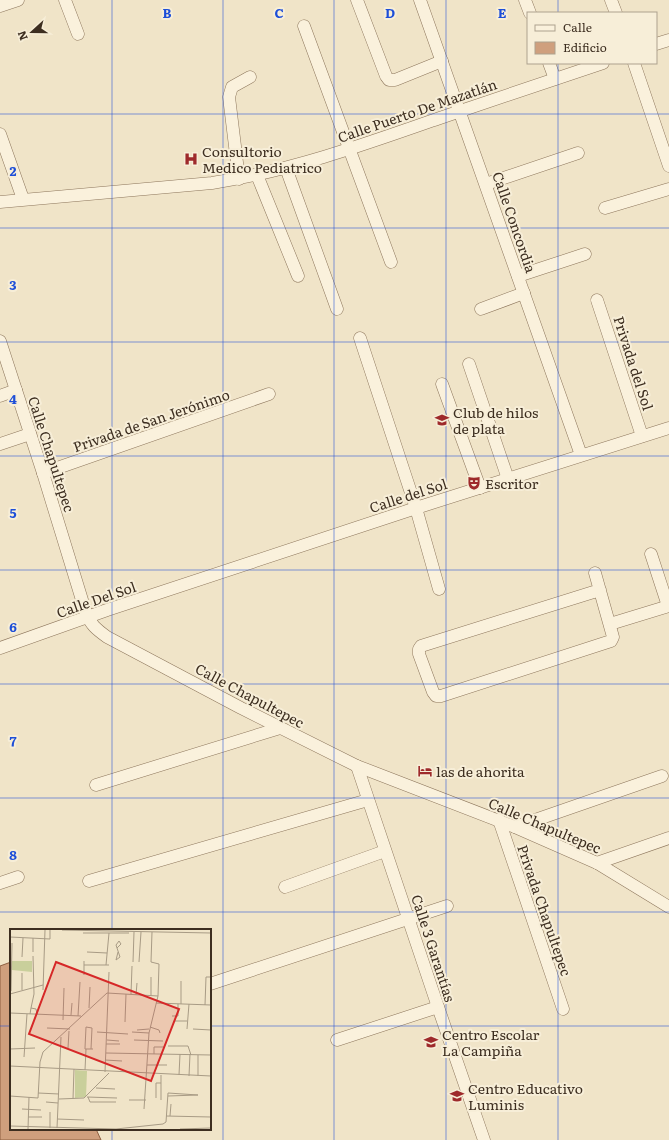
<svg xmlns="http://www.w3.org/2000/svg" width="669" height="1140" font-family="Literata,serif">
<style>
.building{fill:#cf9f7d;stroke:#8d5f41}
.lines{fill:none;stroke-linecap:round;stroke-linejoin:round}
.minor-casing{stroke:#8d765c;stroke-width:13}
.minor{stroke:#faf1dc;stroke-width:12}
.grid{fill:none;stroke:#1d4ed8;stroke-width:1;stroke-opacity:0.55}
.labels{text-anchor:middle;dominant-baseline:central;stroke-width:4;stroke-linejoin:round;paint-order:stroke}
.street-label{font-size:14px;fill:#3d2e20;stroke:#f7eed8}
.poi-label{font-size:14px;fill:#3d2e20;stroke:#f7eed8;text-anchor:start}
.inset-road{fill:none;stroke:#a89b85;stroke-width:1}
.view{fill:#d62828;fill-opacity:0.15;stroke:#d62828;stroke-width:2}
.inset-edge{fill:none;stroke:#3d2e20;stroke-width:2}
.grid-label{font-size:13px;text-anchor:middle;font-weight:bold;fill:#1d4ed8;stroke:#f7eed8;stroke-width:4;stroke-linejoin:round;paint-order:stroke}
</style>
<rect width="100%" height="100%" fill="#f0e4c8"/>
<polygon class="building" points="11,962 11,1129 96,1129 101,1140 0,1140 0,966"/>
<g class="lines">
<defs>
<g id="minor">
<polyline points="65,0 78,34"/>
<polyline points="357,0 386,76 389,80 395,80 442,61"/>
<polyline points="420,0 581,455"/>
<polyline points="525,0 530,13"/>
<polyline points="611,0 616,13"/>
<polyline points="0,6 18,0"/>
<polyline points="304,26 391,262"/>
<polyline points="656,44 669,40"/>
<polyline points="549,63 555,79"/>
<polyline points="634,63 669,166"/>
<polyline points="0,134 23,199"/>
<polyline points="286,168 337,309"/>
<polyline points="257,175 298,276"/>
<polyline points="239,179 229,97 232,87 250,77"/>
<polyline points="486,184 578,153"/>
<path d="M 0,202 L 212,183 C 290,171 363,145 437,119 C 492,100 547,82 603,63"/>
<polyline points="605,208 669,189"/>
<polyline points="518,276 585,254"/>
<polyline points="597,300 642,436"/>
<polyline points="481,309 524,293"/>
<polyline points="360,338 416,508 439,589"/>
<path d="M 0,341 L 43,473 L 86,613 C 91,625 96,629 107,637 L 241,708 L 357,766 L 515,827 L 597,863 L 669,907"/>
<polyline points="469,364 508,479"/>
<polyline points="442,384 480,488"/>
<polyline points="0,396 16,390"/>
<polyline points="0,444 30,434"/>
<polyline points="43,473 269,394"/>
<polyline points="651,554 668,606"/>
<polyline points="595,573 613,637 611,641 441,696 436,696 433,692 419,654 419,649 421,646 600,590"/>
<polyline points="610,624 669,606"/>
<polyline points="0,648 107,610 416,508 669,428"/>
<polyline points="357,766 438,1007 484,1140"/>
<polyline points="96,785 280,728"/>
<polyline points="499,820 563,1009"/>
<polyline points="515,827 662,776"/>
<polyline points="597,863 669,838"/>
<polyline points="89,881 368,800"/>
<polyline points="0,883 18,877"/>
<polyline points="285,887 385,851"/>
<polyline points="210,984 447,906"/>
<polyline points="337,1040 438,1007"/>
</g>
</defs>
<use href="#minor" class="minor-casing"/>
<use href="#minor" class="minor"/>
</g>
<path class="grid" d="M 112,0 L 112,930M 223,0 L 223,1140M 334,0 L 334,1140M 446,0 L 446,1140M 558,0 L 558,13M 558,63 L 558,1140M 0,114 L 669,114M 0,228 L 669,228M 0,342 L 669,342M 0,456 L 669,456M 0,570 L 669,570M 0,684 L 669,684M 0,798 L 669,798M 0,912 L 669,912M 0,1026 L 11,1026M 210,1026 L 669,1026M 112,1129 L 112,1140"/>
<defs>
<symbol id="hospital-bare" viewBox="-9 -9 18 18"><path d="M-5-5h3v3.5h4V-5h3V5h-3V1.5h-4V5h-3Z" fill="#9e2a2b" stroke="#f7eed8" stroke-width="2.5" paint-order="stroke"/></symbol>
<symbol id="university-bare" viewBox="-9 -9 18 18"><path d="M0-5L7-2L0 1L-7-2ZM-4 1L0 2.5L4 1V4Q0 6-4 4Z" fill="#9e2a2b" stroke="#f7eed8" stroke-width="2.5" paint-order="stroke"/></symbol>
<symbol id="theatre-bare" viewBox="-9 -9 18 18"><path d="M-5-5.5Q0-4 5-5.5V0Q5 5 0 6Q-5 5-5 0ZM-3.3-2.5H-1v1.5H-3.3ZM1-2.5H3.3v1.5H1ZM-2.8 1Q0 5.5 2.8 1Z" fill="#9e2a2b" stroke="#f7eed8" stroke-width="2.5" paint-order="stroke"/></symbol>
<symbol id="hotel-bare" viewBox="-9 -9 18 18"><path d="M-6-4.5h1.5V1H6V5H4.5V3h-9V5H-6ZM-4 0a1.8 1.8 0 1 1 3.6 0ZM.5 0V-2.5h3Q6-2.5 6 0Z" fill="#9e2a2b" stroke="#f7eed8" stroke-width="2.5" paint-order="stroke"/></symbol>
<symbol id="school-bare" viewBox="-9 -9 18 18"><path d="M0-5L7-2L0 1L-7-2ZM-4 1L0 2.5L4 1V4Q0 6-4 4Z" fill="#9e2a2b" stroke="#f7eed8" stroke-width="2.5" paint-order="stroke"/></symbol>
</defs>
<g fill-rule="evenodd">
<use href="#hospital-bare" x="181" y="149" width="20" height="20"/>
<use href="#university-bare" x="432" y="410" width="20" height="20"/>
<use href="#theatre-bare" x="464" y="473" width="20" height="20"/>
<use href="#hotel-bare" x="415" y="761" width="20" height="20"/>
<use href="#school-bare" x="421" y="1032" width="20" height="20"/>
<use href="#school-bare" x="447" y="1086" width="20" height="20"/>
</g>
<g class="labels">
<g class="street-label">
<text transform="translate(417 110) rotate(-19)">Calle Puerto De Mazatlán</text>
<text transform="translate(515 222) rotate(71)">Calle Concordia</text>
<text transform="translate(634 363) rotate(72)">Privada del Sol</text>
<text transform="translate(151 420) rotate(-19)">Privada de San Jerónimo</text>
<text transform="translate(52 454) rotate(72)">Calle Chapultepec</text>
<text transform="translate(408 495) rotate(-18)">Calle del Sol</text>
<text transform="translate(96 599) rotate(-19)">Calle Del Sol</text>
<text transform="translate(250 695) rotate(28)">Calle Chapultepec</text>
<text transform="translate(545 825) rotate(23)">Calle Chapultepec</text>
<text transform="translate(545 910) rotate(71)">Privada Chapultepec</text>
<text transform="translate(434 948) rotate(72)">Calle 3 Garantías</text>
</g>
<g class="poi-label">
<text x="202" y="151">Consultorio<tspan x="202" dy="16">Medico Pediatrico</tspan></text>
<text x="453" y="412">Club de hilos<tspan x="453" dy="16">de plata</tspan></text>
<text x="485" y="483">Escritor</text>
<text x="436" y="771">las de ahorita</text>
<text x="442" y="1034">Centro Escolar<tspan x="442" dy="16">La Campiña</tspan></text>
<text x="468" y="1088">Centro Educativo<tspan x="468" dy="16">Luminis</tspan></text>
</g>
</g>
<g transform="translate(10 929)">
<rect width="201" height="201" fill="#f0e4c8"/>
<path d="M 2,32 L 22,32 L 22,43 L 2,41 ZM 65,141 L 77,142 L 76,168 L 65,169 Z" fill="#c9cf9b"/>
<path class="inset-road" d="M 52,1 L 201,4M 73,4 L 119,4M 0,8 L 40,10 L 40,1M 107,19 L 111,15 L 109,12 L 106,16 L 110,28 L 106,31 L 108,23M 23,23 L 23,9M 77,23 L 97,24M 12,28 L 13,9M 123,33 L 124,3M 129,33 L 131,3M 74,36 L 99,36M 96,36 L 99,4M 74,46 L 74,32M 12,61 L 12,44M 33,61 L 35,1M 1,62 L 2,14M 0,65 L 33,56M 121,65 L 122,37M 126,66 L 127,54M 141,66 L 141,48M 146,74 L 201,76M 171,75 L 171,52M 195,76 L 196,48 L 201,48M 21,79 L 24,65 L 23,27M 79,79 L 80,58M 0,84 L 71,87M 20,85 L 21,79 L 26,80 L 27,85M 61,86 L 62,74M 68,87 L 70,53M 162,87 L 168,87 L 168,75M 53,91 L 54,59M 164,92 L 177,92M 115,93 L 116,65M 140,98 L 149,101 L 150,104M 37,99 L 60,100M 177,100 L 179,75M 183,100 L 201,101M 127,101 L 139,100M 87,103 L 118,105M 122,103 L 139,104M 97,111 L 109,112M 124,111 L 153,112M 96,115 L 110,115M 158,117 L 178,117 L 181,126M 58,119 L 59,102M 0,120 L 25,119M 81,120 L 82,99 L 76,98 L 75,119 L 75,120 L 83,120M 96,124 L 201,126M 144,125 L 144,118 L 155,118M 14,128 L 17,85M 95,131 L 112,132M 137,136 L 157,136M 0,137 L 201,147M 75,141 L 76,120M 95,143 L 99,43M 151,146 L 151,171M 169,146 L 170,125M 179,147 L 180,125M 188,147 L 188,126M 86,159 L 105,160M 28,164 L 49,165M 0,167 L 28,169 L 30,133 L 33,123 L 97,64 L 148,67M 158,167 L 188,166M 77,168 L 107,169M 78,168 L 80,173 L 106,173M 146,169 L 146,154 L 151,154M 49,170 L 74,169 L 99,144M 63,170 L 64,140M 119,171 L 136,171M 36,173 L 48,174M 12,180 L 31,181M 134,180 L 139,104 L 148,67 L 149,35 L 141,33 L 142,3M 156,187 L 201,188M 160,187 L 161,175M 18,188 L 32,188M 47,190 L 74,191M 0,197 L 106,200 L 153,195 L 156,193 L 158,164 L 188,166M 40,199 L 40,183M 47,199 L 51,108M 18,200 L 19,168M 170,200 L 201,199"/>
<path class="view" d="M 46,33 L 169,80 L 141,152 L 19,105 Z"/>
<rect width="201" height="201" class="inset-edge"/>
</g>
<g class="grid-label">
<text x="167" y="18">B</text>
<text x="279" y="18">C</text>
<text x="390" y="18">D</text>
<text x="502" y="18">E</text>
<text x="13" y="176">2</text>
<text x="13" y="290">3</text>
<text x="13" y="404">4</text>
<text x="13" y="518">5</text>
<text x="13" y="632">6</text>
<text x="13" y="746">7</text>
<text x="13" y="860">8</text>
</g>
<rect x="527" y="12" width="130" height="52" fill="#f7eed8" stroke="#ada18e"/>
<rect x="535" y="25" width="20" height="6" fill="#faf1dc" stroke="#ada18e"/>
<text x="563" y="32" font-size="12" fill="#3d2e20">Calle</text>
<rect x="535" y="42" width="20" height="12" fill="#cf9f7d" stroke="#ada18e"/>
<text x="563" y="52" font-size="12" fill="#3d2e20">Edificio</text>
<g transform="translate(32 32) rotate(249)" stroke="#f7eed8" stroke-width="3" paint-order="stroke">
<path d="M0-3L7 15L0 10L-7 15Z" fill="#3d2e20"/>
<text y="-6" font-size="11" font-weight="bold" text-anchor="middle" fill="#3d2e20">N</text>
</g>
</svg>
